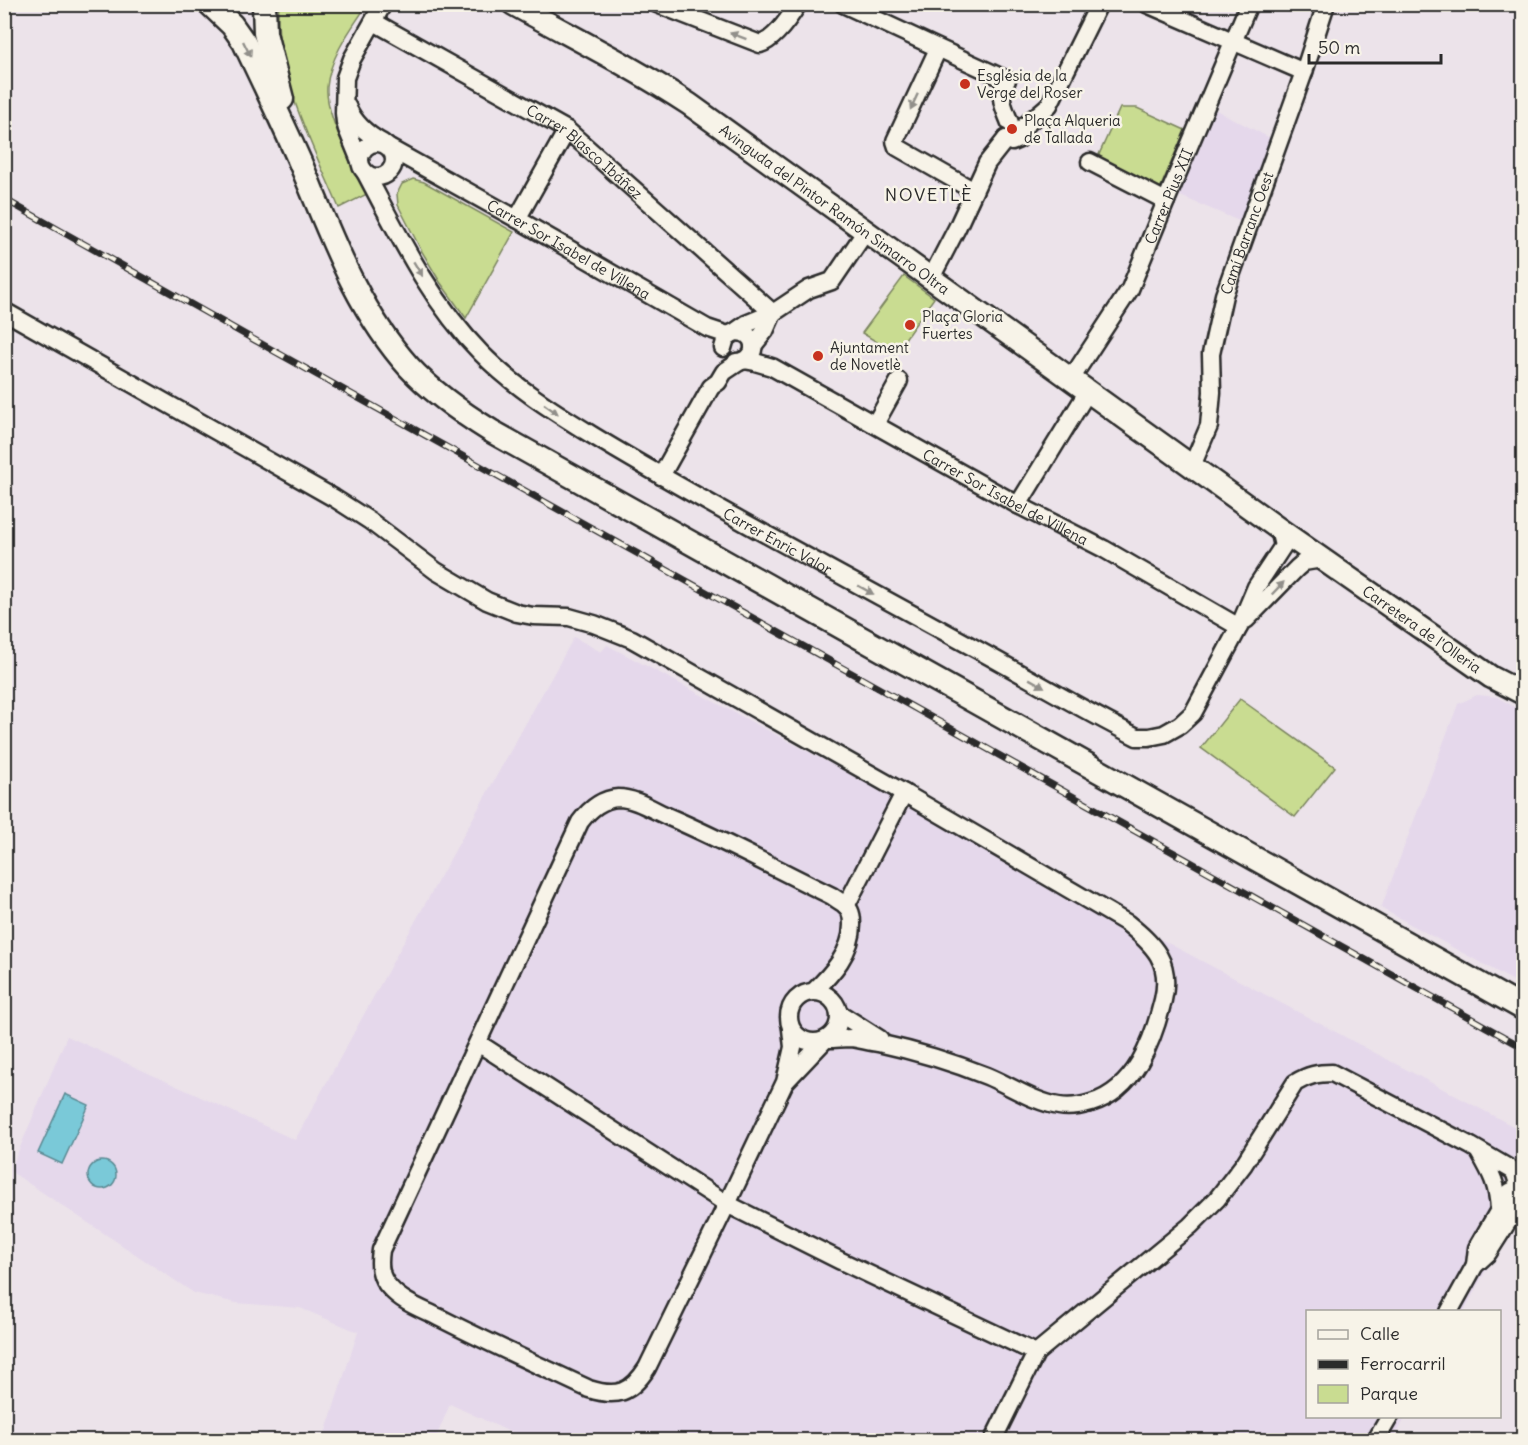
<svg xmlns="http://www.w3.org/2000/svg" width="1528" height="1445" font-family="Delius,sans-serif">
<style>
.built{fill:#e5d8eb}
.green{fill:#c9dc91;stroke:#7a845e;stroke-width:1.5}
.water{fill:#7ac9d8;stroke:#5a8a93;stroke-width:1.5}
.lines{fill:none;stroke-linecap:round;stroke-linejoin:round}
.minor-casing{stroke:#2b2b2b;stroke-width:21}
.tertiary-casing{stroke:#2b2b2b;stroke-width:26}
.secondary-casing{stroke:#2b2b2b;stroke-width:27}
.minor{stroke:#f7f3e8;stroke-width:16}
.tertiary{stroke:#f7f3e8;stroke-width:21}
.secondary{stroke:#f7f3e8;stroke-width:22}
.rail-casing{stroke:#2b2b2b;stroke-width:7}
.rail{stroke:#f7f3e8;stroke-width:4.5;stroke-dasharray:14;stroke-linecap:butt}
.oneway{fill:#918f8a}
.poi-dot{fill:#c8321e;stroke:#f7f3e8;stroke-width:2}
.labels{text-anchor:middle;dominant-baseline:central;stroke-width:5;stroke-linejoin:round;paint-order:stroke}
.poi-label{font-size:15px;fill:#2b2b2b;stroke:#f7f3e8;text-anchor:start}
.street-label{font-size:15px;fill:#2b2b2b;stroke:#f7f3e8}
.quarter-label{font-size:18px;letter-spacing:1.5px;fill:#2b2b2b;stroke:#f7f3e8}
</style>
<rect width="100%" height="100%" fill="#ece3ea"/>
<filter id="ink" filterUnits="userSpaceOnUse"><feTurbulence type="fractalNoise" baseFrequency=".0167" numOctaves="2"/><feDisplacementMap in="SourceGraphic" scale="12" xChannelSelector="R" yChannelSelector="G"/><feConvolveMatrix kernelMatrix="1 2 1 2 8 2 1 2 1" color-interpolation-filters="sRGB"/></filter>
<g filter="url(#ink)">
<g class="built">
<polygon points="1214,109 1272,139 1244,223 1178,195"/>
<polygon points="574,637 601,652 607,645 1524,1132 1523,1202 1464,1311 1308,1312 1308,1416 1406,1417 1393,1440 527,1440 450,1404 435,1440 323,1440 358,1332 300,1308 236,1303 194,1293 10,1171 67,1036 295,1140 396,956"/>
<polygon points="1477,695 1497,697 1523,712 1523,986 1381,908 1458,704"/>
</g>
<g class="green">
<path d="M 279,5 L 367,5 C 351,29 330,56 327,87 C 325,116 354,167 367,194 L 339,208 C 315,151 271,66 279,5 Z"/>
<polygon points="1120,108 1137,108 1185,130 1159,191 1097,159"/>
<polygon points="413,179 424,182 514,232 466,318 440,282 421,250 398,205 397,194 402,184"/>
<polygon points="904,276 934,298 895,353 862,333"/>
<polygon points="1240,699 1335,767 1295,817 1201,748"/>
</g>
<g class="water">
<polygon points="65,1094 89,1105 62,1164 38,1153"/>
<circle cx="102" cy="1175" r="14"/>
</g>
<g class="lines">
<defs>
<g id="minor">
<path d="M 657,4 L 760,44 C 775,40 790,17 798,4"/>
<path d="M 843,4 L 1007,80 C 997,97 1004,107 1010,123"/>
<polyline points="1147,4 1304,72"/>
<path id="s1" d="M 374,22 L 567,130 L 773,313"/>
<polyline points="938,49 895,141 897,147 974,191"/>
<path d="M 347,106 C 354,123 366,134 383,143"/>
<polyline points="1006,139 1012,142 1019,139 1021,135 1021,129 1049,105 1099,4"/>
<circle cx="377" cy="160" r="17"/>
<path id="s2" d="M 391,149 L 517,219 L 707,328 L 728,335"/>
<polyline points="360,161 347,129 345,122 344,113 345,78 352,59 383,4"/>
<polyline points="1090,162 1166,201"/>
<path id="s3" d="M 365,172 C 399,236 430,301 481,353 C 513,386 553,411 592,435 C 646,468 702,499 758,530 C 831,570 904,610 978,650 C 1031,679 1083,710 1137,737 L 1149,737 L 1164,734 L 1180,725 L 1193,713 L 1239,627 L 1256,587 L 1283,546 L 1279,529"/>
<polyline points="517,219 567,130"/>
<polyline points="931,278 957,228 987,163 1006,139"/>
<polyline points="4,311 334,498 370,521 436,571 487,601 517,613 533,616 569,617 594,624 632,639 904,793"/>
<path d="M 732,333 C 757,327 762,361 736,362"/>
<polyline points="753,346 765,331 773,313"/>
<polyline points="723,348 726,338 746,324 773,313 809,289 832,281 866,231"/>
<path id="s4" d="M 744,360 L 755,362 L 772,367 L 1018,505 L 1104,549 L 1239,627"/>
<path id="s5" d="M 1071,379 L 1130,289 L 1166,201 L 1249,4"/>
<polyline points="875,424 899,381"/>
<path id="s6" d="M 1192,466 L 1209,426 L 1212,392 L 1211,354 L 1224,295 L 1304,72 L 1326,4"/>
<polyline points="661,476 711,387 718,382 724,372 739,362"/>
<polyline points="1018,505 1088,391"/>
<polyline points="1246,620 1297,568 1304,562 1322,559"/>
<circle cx="814" cy="1017" r="25"/>
<path d="M 813,992 C 832,974 852,952 852,925 C 852,919 852,912 847,907 C 844,903 837,900 832,896 C 778,870 725,841 669,817 C 653,810 635,798 618,798 C 601,799 589,810 580,822 L 381,1250 C 379,1264 379,1277 390,1288 C 402,1302 422,1309 438,1317 C 487,1342 538,1365 589,1389 C 617,1398 631,1393 647,1368 L 727,1204 L 841,1261 L 1036,1353"/>
<polyline points="839,1013 880,1039"/>
<path d="M 828,1039 C 836,1039 843,1038 851,1038 C 860,1039 869,1042 878,1043 C 915,1051 952,1062 987,1076 C 1011,1086 1034,1102 1059,1106 C 1070,1108 1081,1106 1091,1103 C 1135,1090 1153,1041 1163,1000 C 1172,962 1154,945 1127,923 L 904,793 L 846,906"/>
<polyline points="478,1043 727,1204 785,1082 793,1047 791,1029"/>
<polyline points="786,1081 824,1041"/>
<path d="M 1479,1152 C 1491,1173 1498,1185 1499,1210"/>
<polyline points="1475,1265 1477,1248 1499,1210 1510,1192 1520,1187 1524,1187"/>
<polyline points="1449,1312 1475,1265 1488,1253 1519,1204 1522,1196 1514,1171"/>
<path d="M 993,1440 L 1036,1353 L 1190,1226 L 1217,1199 L 1244,1164 L 1295,1083 C 1308,1075 1318,1073 1332,1073 L 1471,1146 L 1524,1177"/>
<polyline points="1376,1440 1390,1416"/>
</g>
<g id="tertiary">
<path id="s7" d="M 513,4 C 572,37 633,67 689,104 L 1279,529 L 1491,677 L 1524,694"/>
</g>
<g id="secondary">
<path d="M 210,4 L 232,25 L 244,42 C 263,82 282,121 300,162 C 330,233 356,308 409,367 C 432,392 462,413 491,431 L 1524,1009"/>
<polyline points="264,4 265,33 282,99"/>
</g>
</defs>
<use href="#minor" class="minor-casing"/>
<use href="#tertiary" class="tertiary-casing"/>
<use href="#secondary" class="secondary-casing"/>
<use href="#minor" class="minor"/>
<use href="#tertiary" class="tertiary"/>
<use href="#secondary" class="secondary"/>
<defs>
<polyline id="rail" points="4,199 276,352 1524,1048"/>
</defs>
<use href="#rail" class="rail-casing"/>
<use href="#rail" class="rail"/>
</g>
<defs><path id="oneway-solid" d="M-6-.8H1V-3.2L6.5 0L1 3.2V.8H-6Z" transform="scale(1.5)"/></defs>
<g class="oneway">
<use href="#oneway-solid" transform="translate(738 36) rotate(-159)"/>
<use href="#oneway-solid" transform="translate(247 49) rotate(64)"/>
<use href="#oneway-solid" transform="translate(914 102) rotate(115)"/>
<use href="#oneway-solid" transform="translate(418 269) rotate(59)"/>
<use href="#oneway-solid" transform="translate(551 409) rotate(35)"/>
<use href="#oneway-solid" transform="translate(1278 588) rotate(-46)"/>
<use href="#oneway-solid" transform="translate(866 590) rotate(29)"/>
<use href="#oneway-solid" transform="translate(1037 683) rotate(29)"/>
</g>
</g>
<g class="poi-dot">
<circle cx="965" cy="84" r="6"/>
<circle cx="1012" cy="129" r="6"/>
<circle cx="910" cy="325" r="6"/>
<circle cx="818" cy="356" r="6"/>
</g>
<g class="labels">
<g class="poi-label">
<text x="977" y="75">Església de la<tspan x="977" dy="17">Verge del Roser</tspan></text>
<text x="1024" y="120">Plaça Alqueria<tspan x="1024" dy="17">de Tallada</tspan></text>
<text x="922" y="316">Plaça Gloria<tspan x="922" dy="17">Fuertes</tspan></text>
<text x="830" y="347">Ajuntament<tspan x="830" dy="17">de Novetlè</tspan></text>
</g>
<g class="street-label">
<text stroke="none"><textPath href="#s1" startOffset="248">Carrer Blasco Ibáñez</textPath></text>
<text stroke="none"><textPath href="#s5" startOffset="208">Carrer Pius XII</textPath></text>
<text stroke="none"><textPath href="#s7" startOffset="382">Avinguda del Pintor Ramón Simarro Oltra</textPath></text>
<text stroke="none"><textPath href="#s6" startOffset="242">Camí Barranc Oest</textPath></text>
<text stroke="none"><textPath href="#s2" startOffset="204">Carrer Sor Isabel de Villena</textPath></text>
<text stroke="none"><textPath href="#s4" startOffset="296">Carrer Sor Isabel de Villena</textPath></text>
<text stroke="none"><textPath href="#s3" startOffset="568">Carrer Enric Valor</textPath></text>
<text stroke="none"><textPath href="#s7" startOffset="1104">Carretera de l'Olleria</textPath></text>
</g>
<g class="quarter-label">
<text x="929" y="194">NOVETLÈ</text>
</g>
</g>
<rect width="1528" height="1445" fill="none" stroke="#f7f3e8" stroke-width="24"/>
<rect x="12" y="12" width="1504" height="1421" fill="none" stroke="#2b2b2b" stroke-width="2" filter="url(#ink)"/>
<rect x="1306" y="1310" width="195" height="108" fill="#f7f3e8" stroke="#a5a39c" stroke-width="1.5"/>
<rect x="1318" y="1330" width="30" height="9" fill="#f7f3e8" stroke="#a5a39c" stroke-width="1.5"/>
<text x="1360" y="1340" font-size="18" fill="#2b2b2b">Calle</text>
<rect x="1318" y="1360" width="30" height="9" fill="#2b2b2b" stroke="#a5a39c" stroke-width="1.5"/>
<text x="1360" y="1370" font-size="18" fill="#2b2b2b">Ferrocarril</text>
<rect x="1318" y="1385" width="30" height="18" fill="#c9dc91" stroke="#a5a39c" stroke-width="1.5"/>
<text x="1360" y="1400" font-size="18" fill="#2b2b2b">Parque</text>
<path d="M1309 54v9h132v-9" fill="none" stroke="#2b2b2b" stroke-width="3"/>
<text x="1318" y="54" font-size="18" fill="#2b2b2b" stroke="#f7f3e8" stroke-width="4.5" paint-order="stroke">50 m</text>
</svg>
